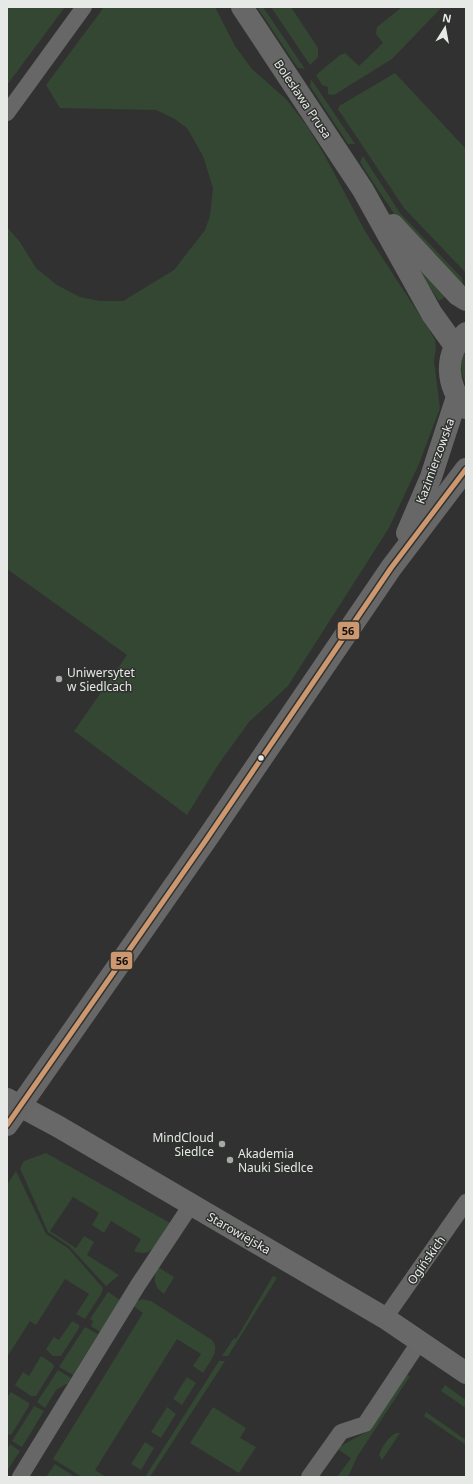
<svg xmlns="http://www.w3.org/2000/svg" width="473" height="1484" font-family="'Noto Sans',sans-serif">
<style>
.green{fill:#334733}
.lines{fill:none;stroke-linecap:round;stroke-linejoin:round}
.street{stroke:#666766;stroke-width:16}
.secondary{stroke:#686868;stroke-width:22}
.primary{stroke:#676767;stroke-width:22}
.bus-1-casing{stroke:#2f322f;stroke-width:8}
.bus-1{stroke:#cd976f;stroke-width:5}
.poi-dot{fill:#a6a9a6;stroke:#2f322f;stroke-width:1.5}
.bus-dot{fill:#e6e9e6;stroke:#2f322f;stroke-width:1.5}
.labels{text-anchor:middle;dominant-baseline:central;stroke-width:3;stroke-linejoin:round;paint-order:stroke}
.street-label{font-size:12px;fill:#e6e9e6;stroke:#2f322f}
.poi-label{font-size:12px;fill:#e6e9e6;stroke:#2f322f;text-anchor:start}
.line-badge{stroke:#2f322f;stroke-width:1.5}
.pale-badge-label{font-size:11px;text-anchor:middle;font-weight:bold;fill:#111}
</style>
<rect width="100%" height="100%" fill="#303130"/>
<g class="green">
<polygon points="7,7 65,7 7,85"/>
<polygon points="104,7 215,7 235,46 252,69 286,99 307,126 325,156 365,231 430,331 435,340 436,349 434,361 440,408 419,464 389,528 288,686 249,722 218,765 187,815 74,731 127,655 7,569 7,227 20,242 36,268 57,285 80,297 100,301 123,301 174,270 205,230 210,216 213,188 203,156 187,128 173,118 156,110 60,108 46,85"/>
<polygon points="257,7 263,7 305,69 298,68"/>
<polygon points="271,7 291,7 318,48 318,57 310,65"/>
<polygon points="402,7 442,7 392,59 334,95 328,94 328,87 322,85 316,75 340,55 345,53 359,66 383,43 376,34 377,27"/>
<polygon points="395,73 466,149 466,273 404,208 338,109 339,106"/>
<polygon points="311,79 355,144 348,144 310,86"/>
<polygon points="363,156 400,213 462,278 463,283 461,285 395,215 363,167 360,162"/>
<polygon points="417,268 448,295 439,301"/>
<path d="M 466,350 L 466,386 C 461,373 459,362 466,350 Z"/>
<path d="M 46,1153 L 170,1223 C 162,1236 153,1260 134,1251 L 141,1239 L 111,1221 L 104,1233 L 92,1225 L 99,1213 L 73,1197 L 50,1231 L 76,1248 L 84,1236 L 94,1242 L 87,1255 L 119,1275 L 106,1286 L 69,1246 L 48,1232 L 20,1168 L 24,1161 Z"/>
<polygon points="16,1171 46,1234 68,1248 103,1288 101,1294 85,1319 76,1314 89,1294 65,1279 36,1325 30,1321 7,1357 7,1185"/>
<path d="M 158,1267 L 174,1277 L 164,1294 C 154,1287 152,1278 158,1267 Z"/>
<polygon points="273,1276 277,1278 228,1356 222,1356 234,1338 236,1339"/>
<polygon points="108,1292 120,1300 100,1332 91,1326 93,1321 90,1319"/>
<path d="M 142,1299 L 151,1301 L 212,1340 C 221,1351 209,1362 203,1373 L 193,1366 L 201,1354 L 177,1339 L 95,1470 L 106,1477 L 82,1477 L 53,1459 L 143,1313 L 133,1306 L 136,1302 Z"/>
<polygon points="72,1321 79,1325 79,1328 61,1356 53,1356 46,1349 54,1337 59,1340"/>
<polygon points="85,1327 98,1334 73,1375 59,1367"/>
<polygon points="41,1356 53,1364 54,1367 36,1396 31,1396 15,1385 23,1372 29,1376"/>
<polygon points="219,1361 225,1361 150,1477 145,1477"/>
<polygon points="58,1370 71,1378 68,1383 56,1390 45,1408 37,1402"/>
<polygon points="407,1375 410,1376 357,1457 348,1477 337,1477 351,1458 339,1450 339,1447 368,1431"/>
<polygon points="187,1377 196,1383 182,1405 173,1399"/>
<polygon points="445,1385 466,1400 466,1408 441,1391"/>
<polygon points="11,1392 29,1403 29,1406 11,1435 7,1434 7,1397"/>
<polygon points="34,1406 44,1411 22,1447 12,1441"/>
<polygon points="167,1407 176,1414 161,1438 151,1432"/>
<polygon points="213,1407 246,1428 240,1438 256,1447 239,1473 190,1443"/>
<polygon points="426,1412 466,1440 466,1445 424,1416"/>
<path d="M 396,1433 L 400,1433 L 382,1460 L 379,1455 C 381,1448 389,1436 396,1433 Z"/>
<polygon points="145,1442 154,1448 141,1470 131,1464"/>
<polygon points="10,1444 20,1451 7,1471 7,1449"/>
<polygon points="55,1464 75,1477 46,1477"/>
</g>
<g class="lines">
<g class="street">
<polyline points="7,113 84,7"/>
<polyline points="385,1318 466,1202"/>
<polyline points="20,1477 138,1285 191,1205"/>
<polyline points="309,1477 341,1432 365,1424 420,1341"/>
</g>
<polyline class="secondary" points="7,1099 59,1127 385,1318 466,1373"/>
<g class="primary">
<polyline points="242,7 363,190 432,314 455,346"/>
<polyline points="393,225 458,295 466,300"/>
<path d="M 466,333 C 443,354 446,386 466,408"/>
<polyline points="407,533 431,477 457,397"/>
<polyline points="7,1125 206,840 391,568 466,469"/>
</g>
<defs>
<polyline id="bus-1" points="7,1125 206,840 391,568 466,469"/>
</defs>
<use href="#bus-1" class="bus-1-casing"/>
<use href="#bus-1" class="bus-1"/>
</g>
<g class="poi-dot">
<circle cx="59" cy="679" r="4"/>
<circle cx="222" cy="1144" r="4"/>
<circle cx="230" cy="1160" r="4"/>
</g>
<circle class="bus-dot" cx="261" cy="758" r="3.5"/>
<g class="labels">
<g class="street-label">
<text transform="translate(303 99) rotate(56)">Bolesława Prusa</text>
<text transform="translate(435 461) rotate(-70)">Kazimierzowska</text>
<text transform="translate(239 1233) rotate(30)">Starowiejska</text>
<text transform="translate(426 1260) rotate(-55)">Ogińskich</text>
</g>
<g class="poi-label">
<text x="67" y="672">Uniwersytet<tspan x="67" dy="14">w Siedlcach</tspan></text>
<text x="214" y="1137" text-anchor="end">MindCloud<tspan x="214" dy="14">Siedlce</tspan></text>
<text x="238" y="1153">Akademia<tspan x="238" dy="14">Nauki Siedlce</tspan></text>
</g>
</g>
<g class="line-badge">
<rect x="337" y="621" width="23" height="19" rx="4" fill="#cd976f"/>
<rect x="110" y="951" width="23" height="19" rx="4" fill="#cd976f"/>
</g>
<g class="pale-badge-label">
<text x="348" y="635">56</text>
<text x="122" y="965">56</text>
</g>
<rect width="473" height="1484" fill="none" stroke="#e6e9e6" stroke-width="16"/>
<g transform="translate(445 28) rotate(11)" stroke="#2f322f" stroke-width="3" paint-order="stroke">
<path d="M0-3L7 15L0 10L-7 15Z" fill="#e6e9e6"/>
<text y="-6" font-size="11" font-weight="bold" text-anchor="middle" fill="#e6e9e6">N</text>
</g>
</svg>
